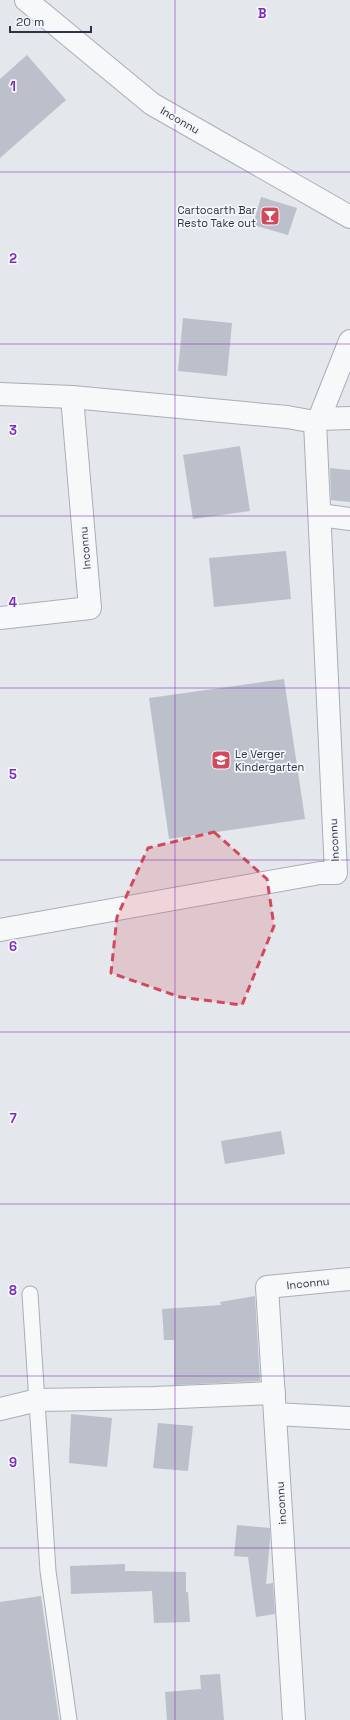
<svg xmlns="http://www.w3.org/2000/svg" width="350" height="1720" font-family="'Space Grotesk',sans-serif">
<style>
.building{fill:#bbc0ca}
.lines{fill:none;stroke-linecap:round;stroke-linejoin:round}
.lane-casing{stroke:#a9aeb7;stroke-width:17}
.street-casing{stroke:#a9aeb7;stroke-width:24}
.lane{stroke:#f7f8fa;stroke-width:15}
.street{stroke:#f7f8fa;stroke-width:22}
.marked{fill:#d1495b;fill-opacity:0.2;stroke:#d1495b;stroke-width:3;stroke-dasharray:8 5;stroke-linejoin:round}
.grid{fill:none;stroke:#7b2cbf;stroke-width:1;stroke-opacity:0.55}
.labels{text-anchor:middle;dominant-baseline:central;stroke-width:3.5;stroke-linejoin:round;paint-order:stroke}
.street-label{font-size:11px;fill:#2b3445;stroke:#f4f6f9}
.poi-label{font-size:11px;fill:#2b3445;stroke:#f4f6f9;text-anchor:end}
.grid-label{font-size:13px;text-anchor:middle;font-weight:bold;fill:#7b2cbf;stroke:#f4f6f9;stroke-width:3.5;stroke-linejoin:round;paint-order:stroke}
</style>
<rect width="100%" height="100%" fill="#e4e7ec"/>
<g class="building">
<polygon points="27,55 66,100 0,158 0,79"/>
<polygon points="261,197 297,208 288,235 253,225"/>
<polygon points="183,318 232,323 227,376 178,371"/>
<polygon points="240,446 250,511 193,519 183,455"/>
<polygon points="330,468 350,470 350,502 331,500"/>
<polygon points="286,551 291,599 214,607 209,558"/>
<polygon points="284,679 305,819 169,839 149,698"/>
<polygon points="281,1131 285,1154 225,1164 221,1141"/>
<polygon points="255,1296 260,1381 174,1385 174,1340 164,1340 162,1309 221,1305 220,1302"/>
<polygon points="71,1414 112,1418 107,1467 69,1463"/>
<polygon points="158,1423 193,1426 188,1471 153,1468"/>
<polygon points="237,1525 270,1528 270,1540 266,1584 273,1583 275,1614 256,1617 248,1557 234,1556"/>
<polygon points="125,1564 125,1571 186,1572 186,1592 188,1592 190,1622 154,1623 152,1591 71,1594 70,1566"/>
<polygon points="41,1596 59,1720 0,1720 0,1602"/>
<polygon points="220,1674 224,1720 167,1720 165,1692 201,1689 200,1675"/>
</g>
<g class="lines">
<defs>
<polyline id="lane" points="30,1294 48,1571 69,1720"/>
<g id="street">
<polyline points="26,0 152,104 350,217"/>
<polyline points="350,341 319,419 350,418"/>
<polyline points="0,394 72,397 287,417 315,422"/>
<polyline points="320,515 350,519"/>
<polyline points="0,618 90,608 72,397"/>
<polyline points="0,930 320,873 336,873 315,422 319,419"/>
<polyline points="0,1409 38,1400 154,1398 274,1393"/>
<polyline points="275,1414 350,1418"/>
<polyline points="294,1720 267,1287 350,1279"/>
</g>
</defs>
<use href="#lane" class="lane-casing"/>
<use href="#street" class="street-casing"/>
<use href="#lane" class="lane"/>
<use href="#street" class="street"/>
</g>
<path class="marked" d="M 214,832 L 267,879 L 274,926 L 242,1005 L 180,997 L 111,973 L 117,917 L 148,848 Z"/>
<path class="grid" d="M 175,0 L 175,1720M 0,172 L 350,172M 0,344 L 350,344M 0,516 L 350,516M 0,688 L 350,688M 0,860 L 350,860M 0,1032 L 350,1032M 0,1204 L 350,1204M 0,1376 L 350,1376M 0,1548 L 350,1548"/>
<defs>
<symbol id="bar-square" viewBox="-11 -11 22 22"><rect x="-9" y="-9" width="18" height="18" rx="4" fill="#d1495b" stroke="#f4f6f9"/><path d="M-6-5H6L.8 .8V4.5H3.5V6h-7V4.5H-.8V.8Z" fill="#fff"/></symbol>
<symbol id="school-square" viewBox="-11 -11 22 22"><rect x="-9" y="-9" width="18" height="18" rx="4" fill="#d1495b" stroke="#f4f6f9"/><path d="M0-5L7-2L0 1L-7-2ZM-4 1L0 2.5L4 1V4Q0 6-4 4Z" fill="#fff"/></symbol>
</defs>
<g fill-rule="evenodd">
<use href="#bar-square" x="259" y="205" width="22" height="22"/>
<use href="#school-square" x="210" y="749" width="22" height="22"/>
</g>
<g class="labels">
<g class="street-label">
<text transform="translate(180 120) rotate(30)">Inconnu</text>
<text transform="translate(85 548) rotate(-95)">Inconnu</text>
<text transform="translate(334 840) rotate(-93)">Inconnu</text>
<text transform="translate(308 1283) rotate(-6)">Inconnu</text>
<text transform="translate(281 1503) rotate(-94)">inconnu</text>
</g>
<g class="poi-label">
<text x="256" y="210">Cartocarth Bar<tspan x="256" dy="13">Resto Take out</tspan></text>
<text x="235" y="754" text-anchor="start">Le Verger<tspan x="235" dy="13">Kindergarten</tspan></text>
</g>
</g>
<g class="grid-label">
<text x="262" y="18">B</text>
<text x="13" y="91">1</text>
<text x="13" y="263">2</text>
<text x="13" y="435">3</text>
<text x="13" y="607">4</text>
<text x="13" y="779">5</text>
<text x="13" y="951">6</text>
<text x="13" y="1123">7</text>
<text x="13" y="1295">8</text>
<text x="13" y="1467">9</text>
</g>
<path d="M10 26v6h81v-6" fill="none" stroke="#2b3445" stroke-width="2"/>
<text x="16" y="26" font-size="12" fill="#2b3445" stroke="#f4f6f9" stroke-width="3" paint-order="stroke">20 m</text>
</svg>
